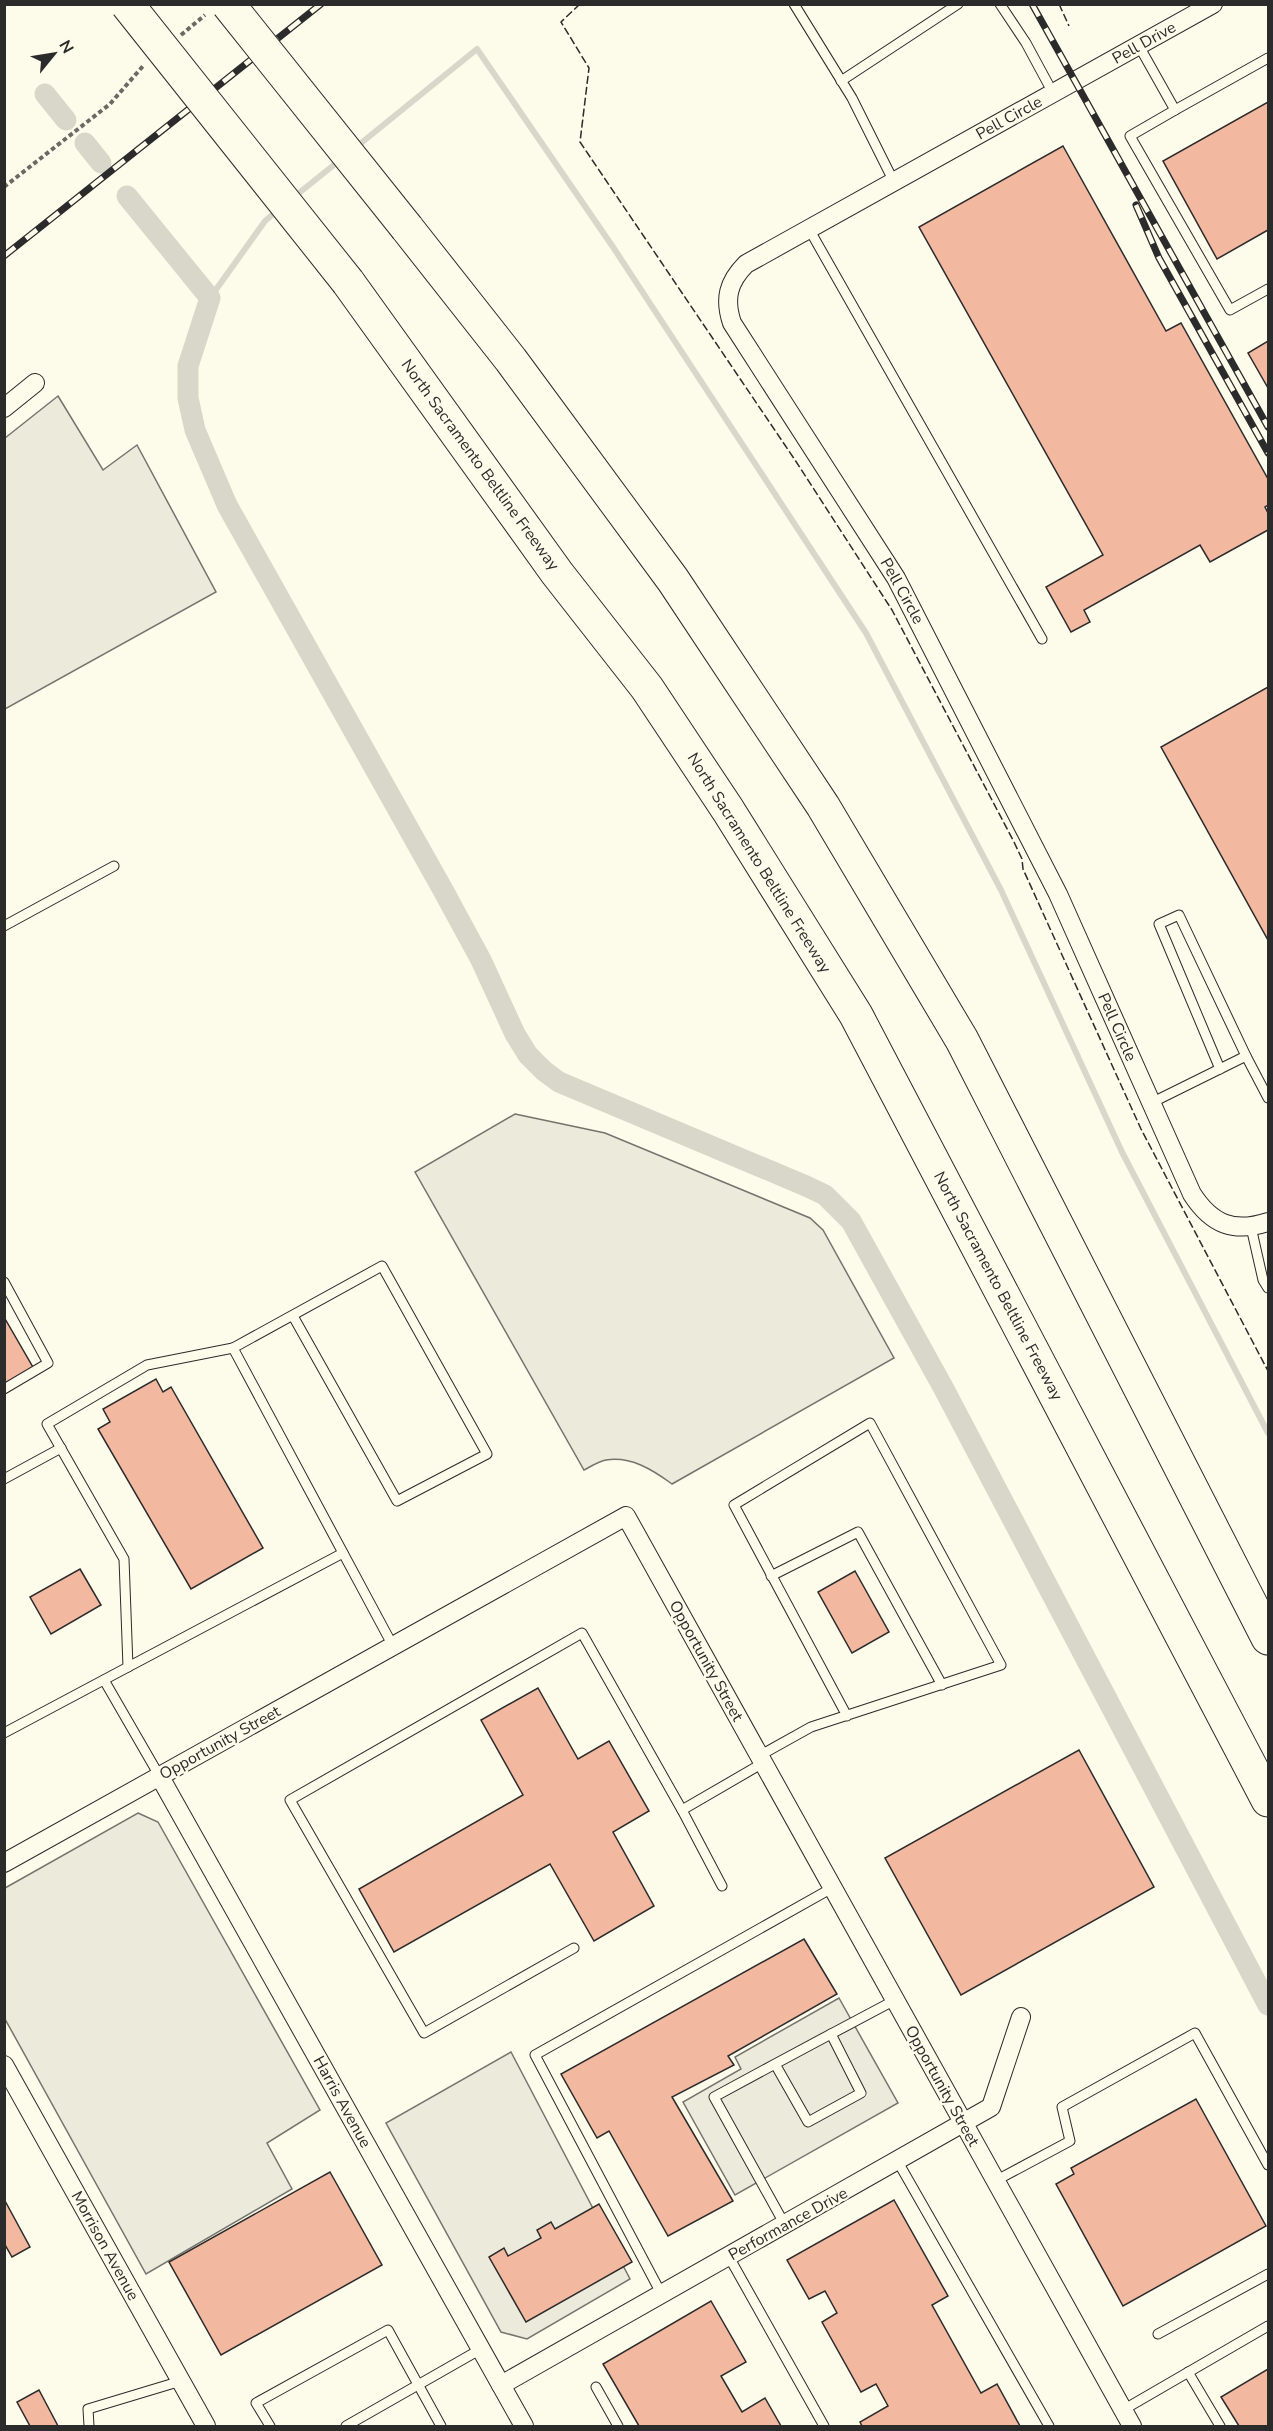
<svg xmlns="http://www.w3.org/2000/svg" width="1273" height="2431" font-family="'Nunito Sans',sans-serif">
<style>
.green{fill:#ecebdb;stroke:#74746e;stroke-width:1.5}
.parking{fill:#eceadb;stroke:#74746e;stroke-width:1.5}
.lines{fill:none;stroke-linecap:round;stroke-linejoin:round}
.stream{stroke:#d8d7c9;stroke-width:6}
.canal{stroke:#d8d7c9;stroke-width:21}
.building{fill:#f2b8a0;stroke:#2b2b2b;stroke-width:1.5}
.service-casing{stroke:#2b2b2b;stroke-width:11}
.minor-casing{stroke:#2b2b2b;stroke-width:20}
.motorway-casing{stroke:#2b2b2b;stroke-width:35}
.path{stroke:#6a6964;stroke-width:4;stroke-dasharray:4.5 3;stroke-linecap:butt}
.service{stroke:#fdfbea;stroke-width:9}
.minor{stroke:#fdfbea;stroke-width:18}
.motorway{stroke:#fdfbea;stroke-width:33}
.rail-casing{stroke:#2b2b2b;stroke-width:7}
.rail{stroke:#fdfbea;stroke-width:4.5;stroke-dasharray:14;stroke-linecap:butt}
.motorway-bridge-casing{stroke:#2b2b2b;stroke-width:35;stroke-linecap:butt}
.motorway-bridge{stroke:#fdfbea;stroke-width:33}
.fence{stroke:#2b2b2b;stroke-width:1.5;stroke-dasharray:8 3;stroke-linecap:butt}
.labels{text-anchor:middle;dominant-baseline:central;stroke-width:4.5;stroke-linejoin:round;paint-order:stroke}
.street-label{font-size:16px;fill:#2b2b2b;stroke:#fdfbea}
</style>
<rect width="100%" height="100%" fill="#fdfbea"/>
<g class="green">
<polygon points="58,396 103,470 137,445 216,592 5,709 5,438"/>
<path d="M 515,1114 L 605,1133 L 810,1218 L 823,1230 L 894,1358 L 672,1484 C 653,1470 631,1456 606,1460 C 599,1461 590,1467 584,1470 L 415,1172 Z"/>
<polygon points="138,1813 158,1822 320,2110 267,2143 292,2189 146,2274 5,2019 5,1888"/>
<polygon points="511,2052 630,2279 527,2339 501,2332 386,2123"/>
</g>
<polygon class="parking" points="839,1998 898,2103 735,2195 683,2102 741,2069 735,2057"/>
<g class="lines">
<g class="stream">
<polyline points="355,148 477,49 613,247 866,633 1001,890 1122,1152 1268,1433"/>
<polyline points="294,197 340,160"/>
<polyline points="210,298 265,221 279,209"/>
</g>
<g class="canal">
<polyline points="45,94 66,120"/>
<polyline points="85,143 101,163"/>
<polyline points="127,196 210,298 188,366 188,398 195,430 227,505 443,890 481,960 515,1034 528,1055 544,1071 559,1082 806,1186 825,1195 851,1221 944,1389 1268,2005"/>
</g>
</g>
<g class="building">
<polygon points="1268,102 1268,230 1217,259 1163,161"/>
<polygon points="1063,146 1166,331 1181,323 1268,479 1268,505 1265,507 1268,513 1268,530 1210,562 1200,545 1084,610 1090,622 1071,632 1046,587 1103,555 919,227"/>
<polygon points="1268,341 1268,388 1248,353"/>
<polygon points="1268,687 1268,940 1161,747"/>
<polygon points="4,1317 34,1369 4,1386"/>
<polygon points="156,1379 163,1392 171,1387 263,1548 191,1589 98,1429 110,1422 103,1409"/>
<polygon points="80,1569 101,1605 51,1634 30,1597"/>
<polygon points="855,1571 889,1632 852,1653 818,1592"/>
<polygon points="538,1688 578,1759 609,1741 649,1811 613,1832 654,1906 594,1941 550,1864 394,1952 359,1889 523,1795 481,1720"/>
<polygon points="1079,1750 1154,1887 961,1995 885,1858"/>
<polygon points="804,1939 837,1994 728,2056 734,2065 672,2097 733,2201 668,2236 609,2131 597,2138 561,2074"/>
<polygon points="1196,2099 1266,2226 1123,2306 1056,2184 1074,2174 1071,2168"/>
<polygon points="330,2172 382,2265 221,2355 169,2262"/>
<polygon points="4,2199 30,2247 12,2257 4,2243"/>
<polygon points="894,2200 948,2296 932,2305 981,2393 997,2384 1020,2426 862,2426 860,2422 888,2406 876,2384 861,2392 822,2322 837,2313 825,2291 809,2299 787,2260"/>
<polygon points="599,2204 632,2262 526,2322 489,2257 504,2248 508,2256 541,2238 537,2230 551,2222 555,2229"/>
<polygon points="711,2301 746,2362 721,2376 742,2412 765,2398 781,2426 639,2426 603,2364"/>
<polygon points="1268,2369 1268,2426 1239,2426 1221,2397"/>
<polygon points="39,2390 58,2426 30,2426 17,2402"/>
</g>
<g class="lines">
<defs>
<g id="service">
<polyline points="794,4 852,98 894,182"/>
<polyline points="1000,4 1026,43 1053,93"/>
<polyline points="1139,46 1175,110 1130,136 1230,310 1268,289"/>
<polyline points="841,81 958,4"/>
<polyline points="1175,110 1268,58"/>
<polyline points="809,229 1042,639"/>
<polyline points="4,926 114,866"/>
<polyline points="1220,1069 1159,924 1179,915 1246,1056"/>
<polyline points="1151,1103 1246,1056 1268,1098"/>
<polyline points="1251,1227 1263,1280 1268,1288"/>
<polyline points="4,1282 48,1363 4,1389"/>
<polyline points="293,1316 397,1501 487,1454 382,1266 233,1348 393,1646"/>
<polyline points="233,1348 147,1365 47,1424 124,1559 128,1667 343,1553"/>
<polyline points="4,1479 61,1448"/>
<polyline points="771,1576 858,1532 942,1685"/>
<polyline points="104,1680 160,1777"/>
<polyline points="4,1733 128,1667"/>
<polyline points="759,1756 811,1727 1001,1665 870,1423 734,1505 847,1716"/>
<polyline points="722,1886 682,1810 763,1763"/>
<polyline points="574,1948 424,2033 290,1800 582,1633 682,1810"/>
<polyline points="831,2034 895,2000"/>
<polyline points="775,2064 831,2034 861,2093 808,2122 775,2064 714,2097 785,2225"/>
<polyline points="898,2162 1049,2426"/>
<polyline points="995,2181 1070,2141 1062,2107 1195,2033 1268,2165"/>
<polyline points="729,2257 824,2426"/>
<polyline points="662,2295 535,2055 832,1888"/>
<polyline points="1158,2334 1268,2274"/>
<polyline points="1188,2372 1220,2426"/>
<polyline points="596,2387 618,2426"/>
<polyline points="1123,2410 1268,2326"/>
<polyline points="89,2426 88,2409 181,2381"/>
<polyline points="270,2426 256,2403 388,2330 441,2426"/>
<polyline points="346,2426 481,2349"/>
</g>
<g id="minor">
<path d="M 1213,4 L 746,264 C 728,282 724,299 732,323 L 896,578 L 1058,894 L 1192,1194 C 1212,1225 1234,1233 1268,1222"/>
<polyline points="4,408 35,383"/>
<polyline points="160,1777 524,2426"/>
<polyline points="4,1863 626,1516 1132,2426"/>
<polyline points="4,2065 206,2426"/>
<polyline points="501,2385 991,2107 1021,2017"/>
</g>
<g id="motorway">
<polyline points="407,228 511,360 673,580 823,806 962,1040 1268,1638"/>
<polyline points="348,282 557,573 647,688 728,810 856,1015 1268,1800"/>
</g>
</defs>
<use href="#service" class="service-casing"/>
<use href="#minor" class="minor-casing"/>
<use href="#motorway" class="motorway-casing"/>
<g class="path">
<polyline points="181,35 205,15"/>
<polyline points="4,187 110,104 143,66"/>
</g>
<use href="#service" class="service"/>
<use href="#minor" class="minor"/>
<use href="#motorway" class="motorway"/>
<defs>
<g id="rail">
<polyline points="1032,4 1268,427"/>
<polyline points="1136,205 1159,258 1268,453"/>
<polyline points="4,256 321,4"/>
</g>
</defs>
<use href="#rail" class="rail-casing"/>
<use href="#rail" class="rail"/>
<defs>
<g id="motorway-bridge">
<polyline points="127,4 348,282"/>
<polyline points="228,4 407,228"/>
</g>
</defs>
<use href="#motorway-bridge" class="motorway-bridge-casing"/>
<use href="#motorway-bridge" class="motorway-bridge"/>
<g class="fence">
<polyline points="580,4 561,22 589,68 580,142 795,460 892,610 1014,842 1022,859 1023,869 1141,1129 1268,1371"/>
<polyline points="1059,4 1069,26"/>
</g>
</g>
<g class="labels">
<g class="street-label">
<text transform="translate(1144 43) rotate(-29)">Pell Drive</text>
<text transform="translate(1009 118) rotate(-29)">Pell Circle</text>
<text transform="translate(480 465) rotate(54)">North Sacramento Beltline Freeway</text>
<text transform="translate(902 591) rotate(61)">Pell Circle</text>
<text transform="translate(759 863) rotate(58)">North Sacramento Beltline Freeway</text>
<text transform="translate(1117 1027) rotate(66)">Pell Circle</text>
<text transform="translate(998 1286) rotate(62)">North Sacramento Beltline Freeway</text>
<text transform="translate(706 1661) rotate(61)">Opportunity Street</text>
<text transform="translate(220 1743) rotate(-29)">Opportunity Street</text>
<text transform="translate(942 2086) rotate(61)">Opportunity Street</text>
<text transform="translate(342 2102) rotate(61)">Harris Avenue</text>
<text transform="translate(788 2224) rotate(-29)">Performance Drive</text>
<text transform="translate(105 2246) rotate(61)">Morrison Avenue</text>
</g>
</g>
<rect width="1273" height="2431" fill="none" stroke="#2b2b2b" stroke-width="12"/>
<g transform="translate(54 54) rotate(60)" stroke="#fdfbea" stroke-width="4.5" paint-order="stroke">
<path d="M0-4.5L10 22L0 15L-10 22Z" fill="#2b2b2b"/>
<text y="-9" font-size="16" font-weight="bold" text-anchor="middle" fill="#2b2b2b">N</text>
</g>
</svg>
